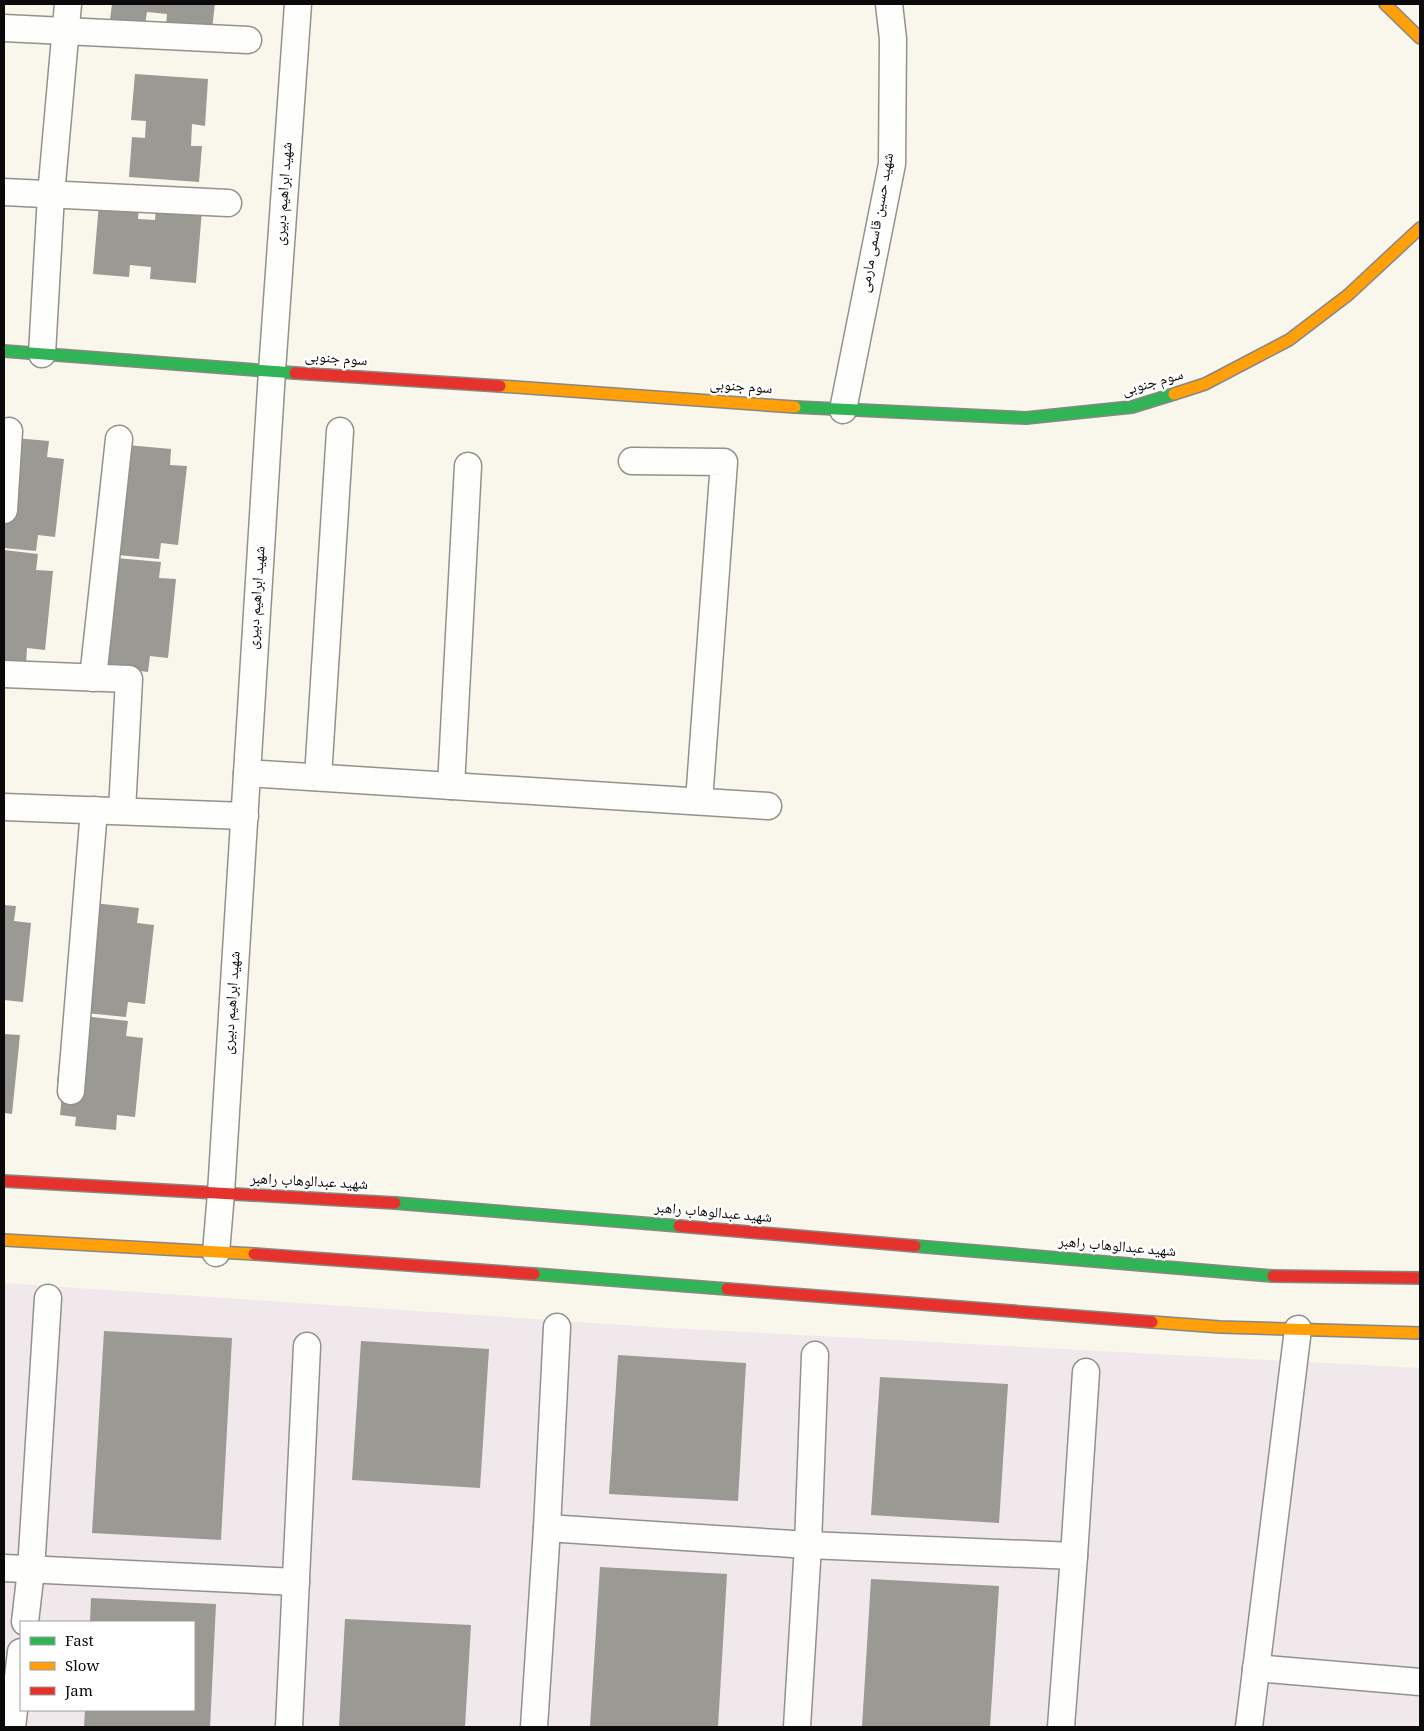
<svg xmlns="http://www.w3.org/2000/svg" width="1424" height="1731" font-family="Georgia,'Noto Naskh Arabic',serif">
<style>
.industrial{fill:#f0e8eb;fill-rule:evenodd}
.building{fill:#9b9993}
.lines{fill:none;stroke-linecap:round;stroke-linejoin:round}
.street-casing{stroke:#92918c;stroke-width:29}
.fast-casing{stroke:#888782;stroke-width:14}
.slow-casing{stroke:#888782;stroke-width:14}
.jam-casing{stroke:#888782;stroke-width:14}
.street{stroke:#fefefc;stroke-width:26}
.fast{stroke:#30b455;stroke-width:11}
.slow{stroke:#ff9f0a;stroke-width:11}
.jam{stroke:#e5322d;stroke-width:11}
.labels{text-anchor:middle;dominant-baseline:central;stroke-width:5;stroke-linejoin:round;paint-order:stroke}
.street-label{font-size:15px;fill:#0a0a0a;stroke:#fff}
</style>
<rect width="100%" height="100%" fill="#f9f7ec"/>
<path class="industrial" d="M 4,1283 L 668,1328 L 1420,1368 L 1420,1727 L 4,1727 ZM 21,1622 L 194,1622 L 194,1710 L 21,1710 Z"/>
<g class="building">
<polygon points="112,4 215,4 212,29 166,26 167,14 147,12 145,24 110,20"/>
<polygon points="135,74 208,79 205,126 192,124 191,146 202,146 199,182 129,177 132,137 145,138 146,121 131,120"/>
<polygon points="99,203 139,206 138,219 155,220 156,206 202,210 196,283 150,279 151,267 130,265 129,277 93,274"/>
<polygon points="4,437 49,441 47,457 64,459 55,537 38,535 36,551 4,548"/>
<polygon points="127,445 171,449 170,465 187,466 178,545 161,543 159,559 118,555"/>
<polygon points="4,550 38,554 36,570 53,571 45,650 27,648 26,664 4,661"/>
<polygon points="116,558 161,562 159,578 176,579 168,658 150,656 148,672 108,667 109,658 93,656"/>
<polygon points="94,903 139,908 137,923 154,925 145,1004 128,1002 126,1017 86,1013"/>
<polygon points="4,905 16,906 14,921 31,923 23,1002 4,1000"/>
<polygon points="83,1016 128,1021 126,1036 143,1038 135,1117 117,1115 116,1130 75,1126 76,1117 60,1115 63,1085 57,1082 59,1065 65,1066"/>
<polygon points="4,1034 20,1035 12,1114 4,1113"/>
<polygon points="104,1331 232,1338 221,1540 92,1533"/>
<polygon points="361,1341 489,1349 480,1488 352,1480"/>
<polygon points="618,1355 746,1363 738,1501 609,1494"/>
<polygon points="880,1377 1008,1384 999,1523 871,1515"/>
<polygon points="600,1567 727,1574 718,1727 590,1727"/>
<polygon points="871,1579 999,1586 990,1727 862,1727"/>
<polygon points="91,1598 216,1604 210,1727 84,1727 85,1710 194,1710 194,1622 90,1622"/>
<polygon points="345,1619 471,1625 465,1727 339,1727"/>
</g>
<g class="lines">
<defs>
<g id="street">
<polyline points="4,28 248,40"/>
<polyline points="4,192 228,203"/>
<polyline points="42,354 51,195 68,4"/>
<polyline points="843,410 892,164 893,39 889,4"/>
<polyline points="632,461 724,462 699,801"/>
<polyline points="4,510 9,431"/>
<polyline points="4,674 129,679 122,811"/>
<polyline points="93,678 119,439"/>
<polyline points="247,773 768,806"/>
<polyline points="318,777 340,431"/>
<polyline points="451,786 468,466"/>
<polyline points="4,807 245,816"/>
<polyline points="71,1091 94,810"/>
<polyline points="216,1253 221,1193 272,371 298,4"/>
<polyline points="547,1528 808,1545 1074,1556 1086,1372"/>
<polyline points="4,1568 296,1582"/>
<polyline points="25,1622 31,1570 48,1298"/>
<polyline points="1256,1668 1420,1682"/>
<polyline points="12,1727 21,1652"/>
<polyline points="289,1727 307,1346"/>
<polyline points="534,1727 547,1528 557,1327"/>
<polyline points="797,1727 808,1545 815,1355"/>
<polyline points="1061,1727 1074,1556"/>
<polyline points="1249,1727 1298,1329"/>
</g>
<g id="fast">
<polyline points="4,351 295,373"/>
<polyline points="795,407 1026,418 1132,407 1174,394"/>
<polyline points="395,1203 679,1226"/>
<polyline points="915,1246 1273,1276"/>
<polyline points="534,1274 727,1289"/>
</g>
<g id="slow">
<polyline points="1385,4 1420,38"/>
<polyline points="500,386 795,407"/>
<polyline points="1174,394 1205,384 1289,340 1348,295 1420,228"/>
<polyline points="4,1240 254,1254"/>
<polyline points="1152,1322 1220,1327 1420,1333"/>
</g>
<g id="jam">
<polyline points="295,373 500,386"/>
<polyline points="4,1181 395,1203"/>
<polyline points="679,1226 915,1246"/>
<polyline points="254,1254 534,1274"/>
<polyline points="1273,1276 1420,1278"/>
<polyline points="727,1289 1152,1322"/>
</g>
</defs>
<use href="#street" class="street-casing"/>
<use href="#fast" class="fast-casing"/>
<use href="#slow" class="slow-casing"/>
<use href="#jam" class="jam-casing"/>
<use href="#street" class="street"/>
<use href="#fast" class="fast"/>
<use href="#slow" class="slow"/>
<use href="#jam" class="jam"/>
</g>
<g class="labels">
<g class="street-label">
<text transform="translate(285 194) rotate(-86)">شهید ابراهیم دبیری</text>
<text transform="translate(878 223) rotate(-80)">شهید حسین قاسمی مارمی</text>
<text transform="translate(336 360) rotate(4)">سوم جنوبی</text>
<text transform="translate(1153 384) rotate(-16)">سوم جنوبی</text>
<text transform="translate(741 388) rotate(4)">سوم جنوبی</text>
<text transform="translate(258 598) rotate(-86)">شهید ابراهیم دبیری</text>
<text transform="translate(233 1003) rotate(-86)">شهید ابراهیم دبیری</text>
<text transform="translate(309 1183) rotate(3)">شهید عبدالوهاب راهبر</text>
<text transform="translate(713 1214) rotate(5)">شهید عبدالوهاب راهبر</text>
<text transform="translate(1117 1248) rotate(5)">شهید عبدالوهاب راهبر</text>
</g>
</g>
<rect width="1424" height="1731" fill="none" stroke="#0a0a0a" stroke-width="10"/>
<rect x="20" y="1621" width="175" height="90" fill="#ffffff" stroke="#9d9d9d"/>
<rect x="30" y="1637" width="25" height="8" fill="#30b455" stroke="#9d9d9d"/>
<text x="65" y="1646" font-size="15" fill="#0a0a0a">Fast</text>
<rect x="30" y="1662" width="25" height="8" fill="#ff9f0a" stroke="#9d9d9d"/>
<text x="65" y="1671" font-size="15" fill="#0a0a0a">Slow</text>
<rect x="30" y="1687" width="25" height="8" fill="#e5322d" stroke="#9d9d9d"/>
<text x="65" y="1696" font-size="15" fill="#0a0a0a">Jam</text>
</svg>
